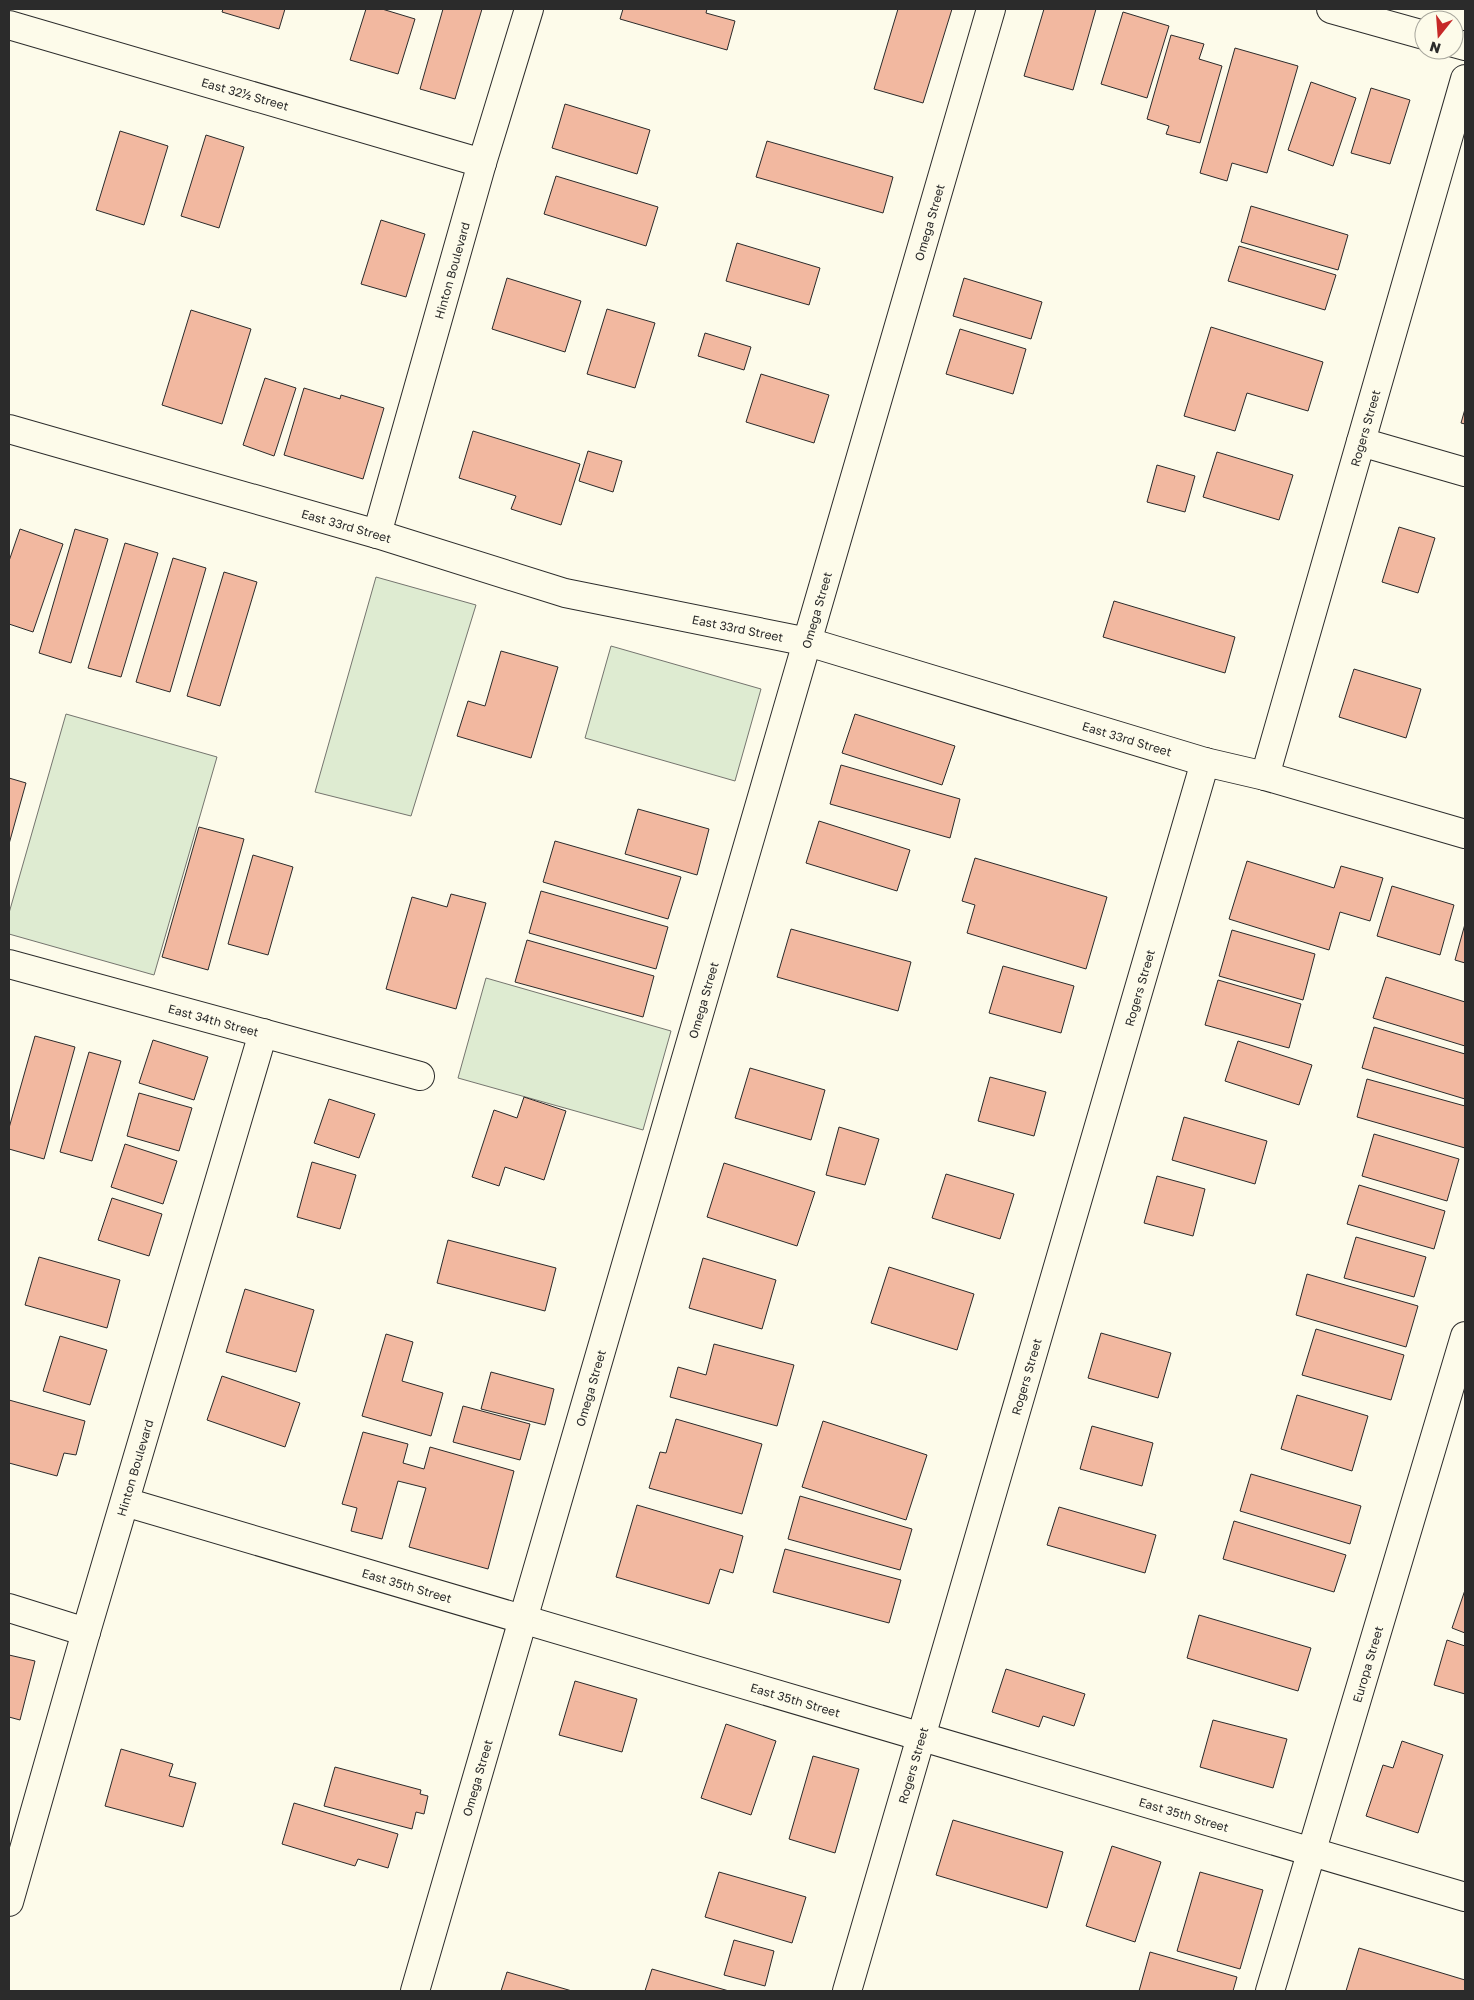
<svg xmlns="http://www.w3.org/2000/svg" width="1474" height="2000" font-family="'Golos Text',sans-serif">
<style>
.green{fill:#deebd1;stroke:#74746e}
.building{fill:#f2b8a0;stroke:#2b2b2b}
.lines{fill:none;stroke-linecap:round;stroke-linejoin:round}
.minor-casing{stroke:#2b2b2b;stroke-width:30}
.minor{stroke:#fdfbea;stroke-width:28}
.labels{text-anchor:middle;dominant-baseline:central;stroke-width:4;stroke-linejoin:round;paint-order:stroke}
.street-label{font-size:12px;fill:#2b2b2b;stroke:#fdfbea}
</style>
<rect width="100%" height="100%" fill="#fdfbea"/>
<g class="green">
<polygon points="376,577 476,605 411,816 315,792"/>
<polygon points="611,646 761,689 735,781 585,738"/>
<polygon points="66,714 217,757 154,975 9,934 9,913"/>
<polygon points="486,978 671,1031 643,1130 458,1078"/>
</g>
<g class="building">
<polygon points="223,9 285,9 279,29 222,12"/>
<polygon points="366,9 382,9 415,19 398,74 350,60"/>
<polygon points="443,9 482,9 455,99 420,89"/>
<polygon points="623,9 707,9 706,13 735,21 727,50 620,19"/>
<polygon points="898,9 952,9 923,103 874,89"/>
<polygon points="1044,9 1096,9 1073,90 1024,76"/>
<polygon points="1123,12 1169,26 1147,98 1101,84"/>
<polygon points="1171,35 1204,44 1199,59 1222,66 1200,143 1166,134 1169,126 1147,119"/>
<polygon points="1235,48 1298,66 1267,173 1232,163 1227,181 1200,173"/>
<polygon points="1311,82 1356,98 1333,166 1288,150"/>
<polygon points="1371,88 1410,100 1390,164 1351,153"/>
<polygon points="565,104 650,130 637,174 552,148"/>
<polygon points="120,131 168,146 144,225 96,210"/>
<polygon points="206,135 244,147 219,228 181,216"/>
<polygon points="767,141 893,177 883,213 756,177"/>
<polygon points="556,176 658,207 646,246 544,214"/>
<polygon points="1251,206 1348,235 1338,270 1241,242"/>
<polygon points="381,220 425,234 406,297 361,284"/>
<polygon points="737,243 820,268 809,305 726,281"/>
<polygon points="1239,246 1336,275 1325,310 1228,281"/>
<polygon points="507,278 581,301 565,352 492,329"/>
<polygon points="964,278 1042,302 1031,339 953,316"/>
<polygon points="607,309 655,323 635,388 587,374"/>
<polygon points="191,310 251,329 222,424 162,405"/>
<polygon points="1211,327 1323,362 1308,411 1247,393 1235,431 1184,416"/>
<polygon points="960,329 1026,349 1013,394 946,374"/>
<polygon points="705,333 751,347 744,370 698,356"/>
<polygon points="761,374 829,395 814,443 746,422"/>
<polygon points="265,378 296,388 274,456 243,445"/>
<polygon points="304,388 340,399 341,395 384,408 363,479 284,455"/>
<polygon points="1465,409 1465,424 1461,423"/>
<polygon points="473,431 580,464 561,525 511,509 516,496 459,478"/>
<polygon points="588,451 622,461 613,492 579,481"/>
<polygon points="1217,452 1293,475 1279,520 1203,497"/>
<polygon points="1157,465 1195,476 1185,512 1147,502"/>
<polygon points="1399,527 1435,538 1418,593 1382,582"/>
<polygon points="20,529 63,544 33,632 9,624 9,561"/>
<polygon points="75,529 108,539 71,663 39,653"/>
<polygon points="125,543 158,553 121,677 88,668"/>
<polygon points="173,558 206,568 170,692 136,682"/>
<polygon points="224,572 257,582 220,706 187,696"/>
<polygon points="1114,601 1235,637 1225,673 1103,637"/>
<polygon points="501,651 558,667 531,758 457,736 468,701 485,706"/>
<polygon points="1354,669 1421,689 1406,738 1339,717"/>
<polygon points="855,714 955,746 942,785 842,753"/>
<polygon points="841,765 960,799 950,838 830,804"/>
<polygon points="9,778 26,783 9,844"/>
<polygon points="638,809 709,829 697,875 625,854"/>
<polygon points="819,821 910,850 897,891 806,863"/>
<polygon points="199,827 244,839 208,970 162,957"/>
<polygon points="555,841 681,877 668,919 543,882"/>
<polygon points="253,855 293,867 268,955 228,944"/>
<polygon points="975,858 1107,897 1086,969 967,933 975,905 962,901"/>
<polygon points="1247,861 1334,888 1341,866 1383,878 1370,921 1340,912 1329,950 1229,919"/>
<polygon points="1392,886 1454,905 1440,955 1377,936"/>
<polygon points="541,891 668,927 656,969 529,933"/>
<polygon points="451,894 486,903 456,1009 386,989 412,897 447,907"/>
<polygon points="1465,924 1465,963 1455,960"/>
<polygon points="791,929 911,962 898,1011 777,977"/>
<polygon points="1232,930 1315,954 1303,1000 1219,976"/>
<polygon points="527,940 654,976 643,1017 515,982"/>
<polygon points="1003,966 1074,986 1061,1033 989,1013"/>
<polygon points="1386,977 1465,1002 1465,1046 1373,1018"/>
<polygon points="1218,980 1301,1004 1289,1048 1205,1025"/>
<polygon points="1374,1027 1465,1054 1465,1099 1362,1068"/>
<polygon points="35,1036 75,1047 44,1159 9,1149 9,1128"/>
<polygon points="153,1040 208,1057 194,1100 139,1083"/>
<polygon points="1238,1041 1312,1065 1299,1105 1225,1081"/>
<polygon points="89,1052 121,1061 92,1161 60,1152"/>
<polygon points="750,1068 825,1090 811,1140 735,1118"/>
<polygon points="990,1077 1046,1092 1034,1136 978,1121"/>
<polygon points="1367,1079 1465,1106 1465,1148 1357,1117"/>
<polygon points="139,1093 192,1108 179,1151 127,1136"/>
<polygon points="524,1097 566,1111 544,1180 505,1167 499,1186 472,1177 494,1110 517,1118"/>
<polygon points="329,1099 375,1114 359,1158 314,1143"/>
<polygon points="1184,1117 1267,1141 1255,1184 1172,1160"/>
<polygon points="839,1127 879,1139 865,1185 826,1175"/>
<polygon points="1374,1134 1459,1159 1447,1201 1362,1176"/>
<polygon points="125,1144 177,1161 163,1204 111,1187"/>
<polygon points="312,1162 356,1175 340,1229 297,1217"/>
<polygon points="724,1163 815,1192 797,1246 707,1217"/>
<polygon points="946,1174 1014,1194 1000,1239 932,1218"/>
<polygon points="1157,1176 1205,1189 1193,1236 1144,1223"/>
<polygon points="1359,1185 1445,1211 1434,1249 1347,1224"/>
<polygon points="112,1198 162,1214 149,1256 98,1240"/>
<polygon points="1356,1237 1426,1257 1414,1297 1344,1278"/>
<polygon points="448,1240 556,1268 545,1311 437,1283"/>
<polygon points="39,1257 120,1280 107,1328 25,1305"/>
<polygon points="703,1258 776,1280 762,1329 689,1308"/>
<polygon points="889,1267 974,1294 957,1350 871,1323"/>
<polygon points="1307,1274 1418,1306 1406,1347 1296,1315"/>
<polygon points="245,1289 314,1310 296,1372 226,1352"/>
<polygon points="1316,1329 1404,1355 1391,1400 1302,1375"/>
<polygon points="1101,1333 1171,1353 1158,1398 1088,1378"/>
<polygon points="386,1334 413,1342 402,1381 443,1393 431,1436 362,1416"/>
<polygon points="60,1336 107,1350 90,1405 43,1391"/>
<polygon points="714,1344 794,1365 777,1426 670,1397 678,1367 706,1375"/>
<polygon points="491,1372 554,1389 545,1425 481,1409"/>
<polygon points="222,1376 300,1403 285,1447 207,1420"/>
<polygon points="1297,1395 1368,1416 1352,1471 1281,1449"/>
<polygon points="9,1400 85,1421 76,1455 64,1453 57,1476 9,1463"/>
<polygon points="463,1406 530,1424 520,1460 453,1442"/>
<polygon points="676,1419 762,1444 742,1514 649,1488 660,1452 666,1453"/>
<polygon points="823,1421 927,1455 906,1520 802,1487"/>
<polygon points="1092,1426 1153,1443 1142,1486 1080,1469"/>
<polygon points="363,1432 408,1444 403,1463 424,1469 430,1447 514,1471 488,1569 409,1547 426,1488 398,1481 382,1539 351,1531 357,1508 342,1504"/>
<polygon points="1251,1474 1361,1506 1350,1544 1240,1511"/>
<polygon points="800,1496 912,1529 900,1570 788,1539"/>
<polygon points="637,1505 743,1536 733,1573 720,1569 709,1604 616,1577"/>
<polygon points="1059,1507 1156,1535 1145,1573 1047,1545"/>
<polygon points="1234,1521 1346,1555 1334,1592 1223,1559"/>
<polygon points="785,1549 901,1580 889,1623 773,1592"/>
<polygon points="1465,1590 1465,1633 1452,1628"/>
<polygon points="1199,1615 1311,1648 1298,1691 1187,1658"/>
<polygon points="1447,1640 1465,1646 1465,1694 1434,1685"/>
<polygon points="9,1655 35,1661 20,1720 9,1717"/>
<polygon points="1006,1669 1085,1694 1074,1726 1043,1716 1039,1727 992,1712"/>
<polygon points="575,1681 637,1699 622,1752 559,1735"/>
<polygon points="1213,1720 1287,1739 1273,1788 1200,1767"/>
<polygon points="726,1724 776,1741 751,1815 701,1798"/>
<polygon points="1402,1741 1443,1755 1418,1833 1366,1816 1383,1765 1393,1768"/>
<polygon points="121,1749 173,1764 169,1776 196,1783 183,1827 105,1806"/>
<polygon points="813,1756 859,1769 835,1853 789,1839"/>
<polygon points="335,1767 421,1790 420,1794 428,1796 424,1814 416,1812 412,1829 324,1806"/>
<polygon points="294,1803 398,1834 388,1868 358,1859 355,1866 282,1844"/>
<polygon points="953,1820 1063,1852 1047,1908 936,1875"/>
<polygon points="1112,1846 1161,1862 1135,1942 1086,1926"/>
<polygon points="719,1872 806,1897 792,1943 705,1917"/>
<polygon points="1200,1872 1263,1890 1240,1969 1177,1951"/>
<polygon points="734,1940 774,1951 765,1986 724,1975"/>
<polygon points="1359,1948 1465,1980 1465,1991 1346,1991"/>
<polygon points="1150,1952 1237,1977 1233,1991 1139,1991"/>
<polygon points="652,1969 729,1991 645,1991"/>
<polygon points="507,1972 572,1991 501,1991"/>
</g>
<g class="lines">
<defs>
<g id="minor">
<polyline points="1331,9 1424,35"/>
<polyline points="9,25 482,163"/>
<polyline points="1454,43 1465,46"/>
<path id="s1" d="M 9,429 L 377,534 L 565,593 L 808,642 L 1205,762 L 1265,776 L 1465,834"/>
<polyline points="1361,442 1465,472"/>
<path id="s2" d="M 377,534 L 482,163 L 529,9"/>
<path id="s3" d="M 1265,776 L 1465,79"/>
<path id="s4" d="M 9,964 L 420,1076"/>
<path id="s5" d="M 125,1502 L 1465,1897"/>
<polyline points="9,1608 86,1632"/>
<path id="s6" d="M 9,1902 L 86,1632 L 263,1033"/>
<path id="s7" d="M 415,1991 L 991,9"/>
<path id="s8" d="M 847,1991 L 1205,762"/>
<path id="s9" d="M 1270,1991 L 1465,1336"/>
</g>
</defs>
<use href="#minor" class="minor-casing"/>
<use href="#minor" class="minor"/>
</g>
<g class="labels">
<g class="street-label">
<text transform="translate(245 94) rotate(16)">East 32½ Street</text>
<text stroke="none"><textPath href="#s7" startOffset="1842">Omega Street</textPath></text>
<text stroke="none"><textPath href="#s2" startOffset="274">Hinton Boulevard</textPath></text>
<text stroke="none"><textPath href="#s3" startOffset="362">Rogers Street</textPath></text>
<text stroke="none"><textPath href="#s1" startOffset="351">East 33rd Street</textPath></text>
<text stroke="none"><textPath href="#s7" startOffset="1438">Omega Street</textPath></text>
<text stroke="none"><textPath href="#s1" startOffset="756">East 33rd Street</textPath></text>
<text stroke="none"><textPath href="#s1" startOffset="1161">East 33rd Street</textPath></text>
<text stroke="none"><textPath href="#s8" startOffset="1045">Rogers Street</textPath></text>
<text stroke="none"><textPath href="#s7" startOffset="1032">Omega Street</textPath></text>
<text stroke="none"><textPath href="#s4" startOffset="212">East 34th Street</textPath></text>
<text stroke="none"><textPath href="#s8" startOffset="640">Rogers Street</textPath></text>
<text stroke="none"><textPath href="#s7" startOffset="628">Omega Street</textPath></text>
<text stroke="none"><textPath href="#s6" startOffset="452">Hinton Boulevard</textPath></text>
<text stroke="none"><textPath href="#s5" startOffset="294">East 35th Street</textPath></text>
<text stroke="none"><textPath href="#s9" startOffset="341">Europa Street</textPath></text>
<text stroke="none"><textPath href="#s5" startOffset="699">East 35th Street</textPath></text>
<text stroke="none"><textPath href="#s8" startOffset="235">Rogers Street</textPath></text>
<text stroke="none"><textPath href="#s7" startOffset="222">Omega Street</textPath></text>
<text stroke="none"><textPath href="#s5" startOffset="1104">East 35th Street</textPath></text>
</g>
</g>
<rect width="1474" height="2000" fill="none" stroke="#2b2b2b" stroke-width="20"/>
<g transform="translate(1439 35) rotate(197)"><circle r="24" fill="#fdfbea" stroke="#a9a89e"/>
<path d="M0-4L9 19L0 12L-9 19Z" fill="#c62828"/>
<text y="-8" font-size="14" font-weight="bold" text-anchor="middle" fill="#2b2b2b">N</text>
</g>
</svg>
